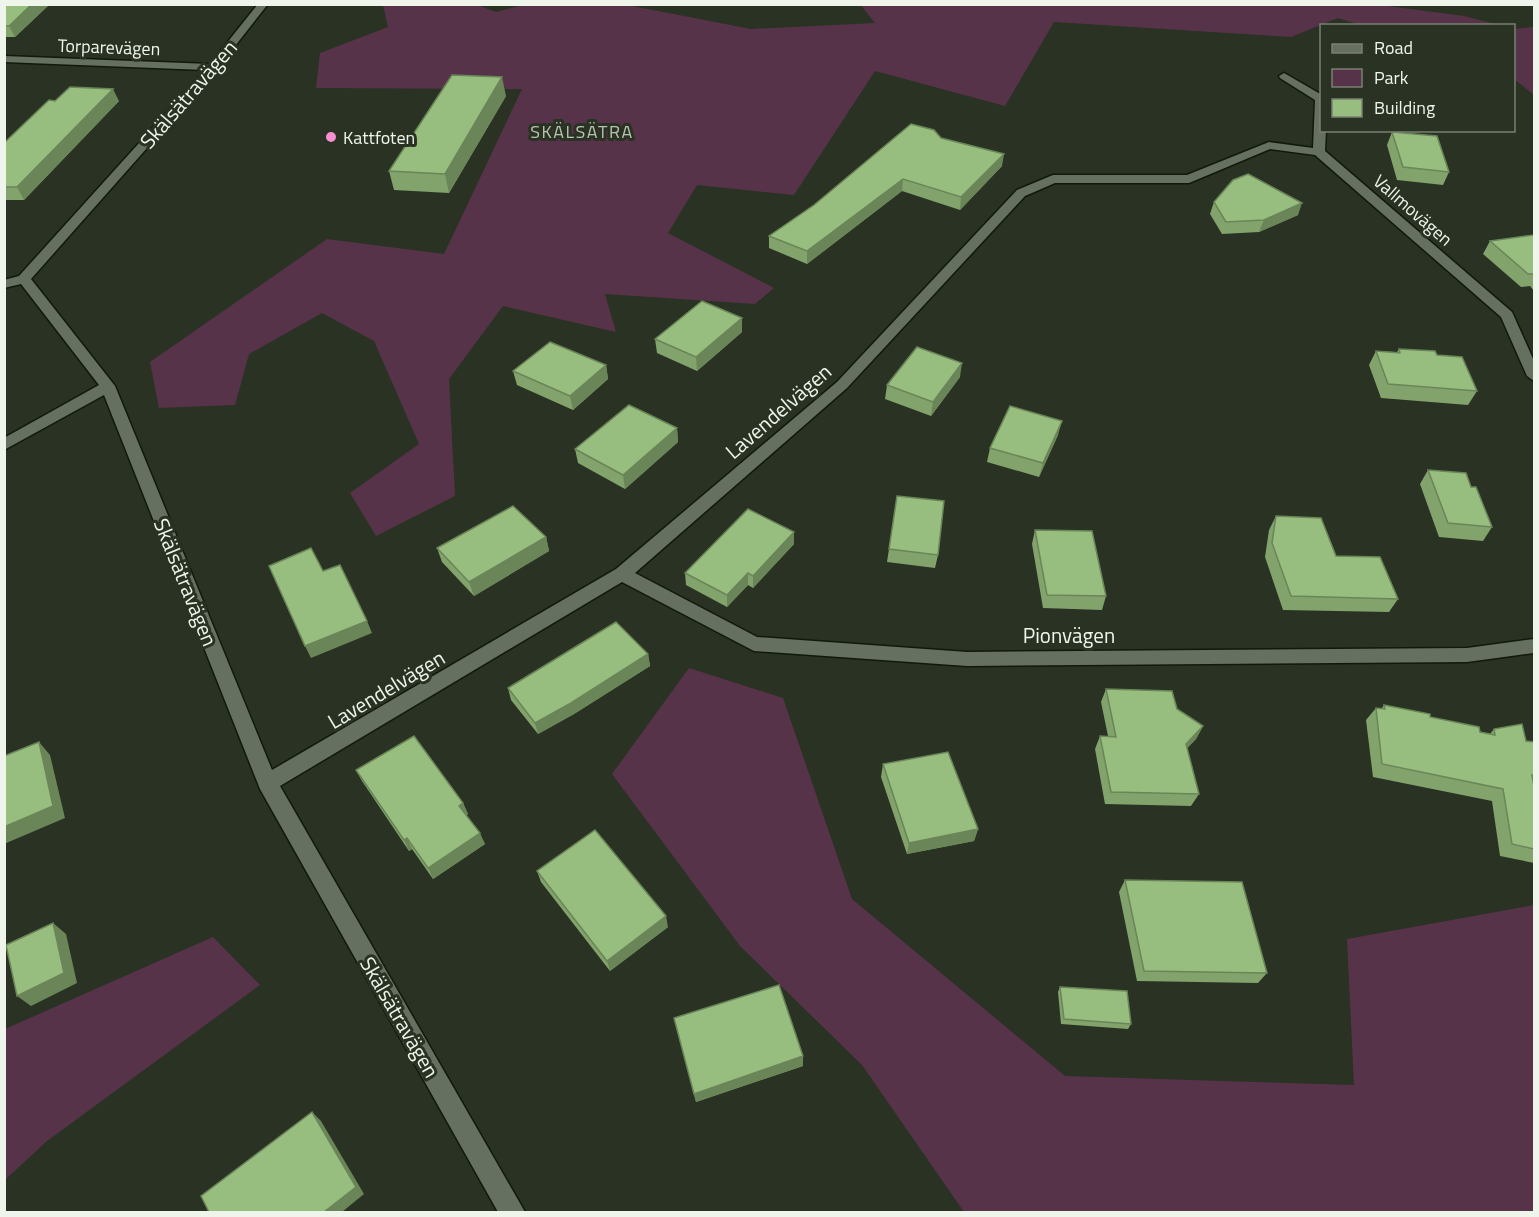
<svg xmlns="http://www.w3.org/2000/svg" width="1539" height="1217" font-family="'Titillium Web',sans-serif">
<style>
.green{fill:#573349}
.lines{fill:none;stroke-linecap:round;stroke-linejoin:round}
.minor-casing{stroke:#11190c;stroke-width:3}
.minor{fill:#667060;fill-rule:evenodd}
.wall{fill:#82a36c}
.shaded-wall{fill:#6a8558}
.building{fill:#97be7e;stroke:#6a8558;stroke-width:1.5}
.poi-dot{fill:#f690d0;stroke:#293223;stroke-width:2}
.labels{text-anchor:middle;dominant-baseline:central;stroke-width:6;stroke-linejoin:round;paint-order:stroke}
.far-street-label{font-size:18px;fill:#f0f5ec;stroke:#293223}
.far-neighbourhood-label{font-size:18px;letter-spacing:1.5px;fill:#b7c2b0;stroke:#293223}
.far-poi-label{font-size:18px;fill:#f0f5ec;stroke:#293223;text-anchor:start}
.street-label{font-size:21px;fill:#f0f5ec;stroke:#293223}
</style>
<rect width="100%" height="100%" fill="#293223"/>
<g class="green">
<polygon points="622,4 751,29 875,23 860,4 1372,4 1464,16 1499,25 1363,26 1338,18 1291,37 1054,22 1005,106 875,71 794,195 697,185 668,233 774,288 755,304 605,294 616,332 503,306 449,379 455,496 376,536 350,493 419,444 374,341 322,313 249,354 235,405 159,408 150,362 327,239 444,254 522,89 316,88 320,53 388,27 383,5 477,5 496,12 523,5"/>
<polygon points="1534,27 1534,95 1514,79 1514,29"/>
<polygon points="689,668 783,698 852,899 1065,1076 1354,1085 1347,939 1534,905 1534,1212 964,1212 862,1065 740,946 612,774"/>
<polygon points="213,937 260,985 47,1141 5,1180 5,1029"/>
</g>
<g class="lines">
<defs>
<polygon id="minor" points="258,4 268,4 217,69 31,279 115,386 272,770 616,569 837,382 1017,190 1053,175 1187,175 1269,142 1313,148 1315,100 1280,78 1279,76 1284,73 1322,95 1322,130 1326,130 1325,151 1512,312 1534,361 1534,381 1527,376 1501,317 1315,155 1270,149 1189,183 1055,183 1025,196 847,388 635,573 757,637 967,652 1467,648 1534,639 1534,653 1467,662 967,666 754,651 622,582 280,786 525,1212 498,1212 260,789 104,395 4,450 4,438 99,385 21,284 4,288 4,280 19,276 205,70 4,62 4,56 210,64"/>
</defs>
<use href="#minor" class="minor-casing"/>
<use href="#minor" class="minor"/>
</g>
<g class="wall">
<polygon points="4,4 50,4 15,37 4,37"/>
<polygon points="506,96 449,193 394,190 389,171"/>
<polygon points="55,101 119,101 24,200 4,200 4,143"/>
<polygon points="1392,132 1449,172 1443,185 1397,180 1387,145"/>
<polygon points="941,138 1002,166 960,210 902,191 807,264 769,248 769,236 814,205"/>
<polygon points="1214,202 1298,215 1259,232 1222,234 1210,214"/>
<polygon points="1534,235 1534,291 1530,286 1521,287 1483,254 1490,241"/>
<polygon points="742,332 697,371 657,353 655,339"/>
<polygon points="1399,349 1437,355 1477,391 1468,405 1381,398 1369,365 1376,351 1397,352"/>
<polygon points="606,365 608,379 573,410 517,385 513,371"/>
<polygon points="960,377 931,416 885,399 887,385"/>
<polygon points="677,428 678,442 625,489 578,463 575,449"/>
<polygon points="1058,435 1039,477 987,462 990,448"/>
<polygon points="1428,470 1471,487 1492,527 1483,541 1439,537 1420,484"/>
<polygon points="1276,516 1398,599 1389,612 1283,610 1265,557 1269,530"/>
<polygon points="1035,530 1106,596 1102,610 1043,608 1032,544"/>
<polygon points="794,532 794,544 753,588 748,585 727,607 686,585 685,573"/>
<polygon points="546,537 549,551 474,596 442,562 437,548"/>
<polygon points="889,549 938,555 935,568 887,562"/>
<polygon points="648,654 650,666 574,714 538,734 511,700 508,688"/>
<polygon points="1106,689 1177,709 1203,726 1196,739 1187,748 1199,794 1191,806 1105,804 1095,749 1100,736 1108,736 1101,702"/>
<polygon points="1384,705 1430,717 1480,732 1490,734 1494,729 1526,741 1534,742 1534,863 1500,856 1492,801 1373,777 1366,720 1376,708 1382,708"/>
<polygon points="883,764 978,829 974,841 907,854 881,777"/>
<polygon points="356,770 463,803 468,814 466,815 485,844 433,879 412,849 409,851 362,781"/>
<polygon points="537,871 668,927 610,971 541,882"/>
<polygon points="1125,880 1267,973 1258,983 1137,981 1119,892"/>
<polygon points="1060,987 1131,1024 1128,1029 1061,1024 1058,992"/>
<polygon points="674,1018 803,1066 696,1102"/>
</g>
<g class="shaded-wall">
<polygon points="32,4 50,4 15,37 9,26"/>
<polygon points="502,77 506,96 449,193 445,174"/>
<polygon points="113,89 119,101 24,200 17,187"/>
<polygon points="1004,154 1002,166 960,210 961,197"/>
<polygon points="903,179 902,191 807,264 807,251"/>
<polygon points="1302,203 1298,215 1259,232 1264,220"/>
<polygon points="742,318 742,332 697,371 696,357"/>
<polygon points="962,363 960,377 931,416 933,402"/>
<polygon points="606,365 608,379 573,410 570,396"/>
<polygon points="1062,421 1058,435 1039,477 1043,463"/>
<polygon points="677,428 678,442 625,489 623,475"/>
<polygon points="794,532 794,544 753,588 753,576"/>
<polygon points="546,537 549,551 474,596 469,582"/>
<polygon points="748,573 748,585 727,607 727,595"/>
<polygon points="367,621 372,633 311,658 305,646"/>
<polygon points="648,654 650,666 574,714 538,734 535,723"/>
<polygon points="1203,726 1196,739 1179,757 1186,744"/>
<polygon points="39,742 50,755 65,818 4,844 4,827"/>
<polygon points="463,803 468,814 464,817 459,806"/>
<polygon points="978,829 974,841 907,854 909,843"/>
<polygon points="480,833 485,844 433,879 428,868"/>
<polygon points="407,838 412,849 409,851 404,840"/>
<polygon points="666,916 668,927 610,971 607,961"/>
<polygon points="53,923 66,934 77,983 31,1006 17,996"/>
<polygon points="803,1056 803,1066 696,1102 694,1094"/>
<polygon points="312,1112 321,1121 364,1194 342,1212 324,1212"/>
</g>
<g class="building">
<polygon points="4,4 32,4 9,26 4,26"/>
<polygon points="452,75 502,77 445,174 389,171"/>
<polygon points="70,87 113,89 17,187 4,187 4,143 49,100 55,101"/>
<polygon points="911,124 934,130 941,138 1004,154 961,197 903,179 807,251 769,236 814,205"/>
<polygon points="1392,132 1437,136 1449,172 1403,167"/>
<polygon points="1248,174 1302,203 1264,220 1226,222 1214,202 1233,180"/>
<polygon points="1534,235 1534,274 1528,274 1490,241"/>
<polygon points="702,301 742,318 696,357 655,339"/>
<polygon points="550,342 606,365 570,396 513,371"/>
<polygon points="917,347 962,363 933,402 887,385"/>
<polygon points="1399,349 1435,351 1437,355 1462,357 1477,391 1388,384 1376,351 1400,353"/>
<polygon points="629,405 677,428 623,475 575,449"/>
<polygon points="1010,406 1062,421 1043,463 990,448"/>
<polygon points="1428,470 1466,473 1471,487 1476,487 1492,527 1448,523"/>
<polygon points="897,496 944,501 938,555 889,549"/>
<polygon points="513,506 546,537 469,582 437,548"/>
<polygon points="748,509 794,532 753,576 748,573 727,595 685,573"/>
<polygon points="1276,516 1321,518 1336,556 1380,557 1398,599 1291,596 1272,543"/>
<polygon points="1035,530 1092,531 1106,596 1047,595"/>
<polygon points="311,548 323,571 340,565 367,621 305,646 269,566"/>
<polygon points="616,622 648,654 571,703 535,723 508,688"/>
<polygon points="1106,689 1172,691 1177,709 1203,726 1186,744 1199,794 1111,792 1100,736 1116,737"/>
<polygon points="1384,705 1430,714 1430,717 1479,727 1480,732 1495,735 1494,729 1522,724 1526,741 1534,742 1534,775 1532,775 1534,786 1534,849 1512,844 1503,789 1382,764 1376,708 1385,709"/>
<polygon points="414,736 463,803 459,806 480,833 428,868 407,838 404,840 356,770"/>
<polygon points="39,742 53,806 4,827 4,756"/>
<polygon points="948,752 978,829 909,843 883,764"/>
<polygon points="595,830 666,916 607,961 537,871"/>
<polygon points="1125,880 1242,882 1267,973 1144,971"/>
<polygon points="53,923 64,973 17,996 6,945"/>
<polygon points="779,985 803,1056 694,1094 674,1018"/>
<polygon points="1060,987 1127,991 1131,1024 1064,1019"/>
<polygon points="312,1112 356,1187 324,1212 209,1212 201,1196"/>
</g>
<circle class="poi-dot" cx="331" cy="137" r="6"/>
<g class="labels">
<g class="far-street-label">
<text transform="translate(109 47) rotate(2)">Torparevägen</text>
<text transform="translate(1413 210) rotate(41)">Vallmovägen</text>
</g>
<g class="far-neighbourhood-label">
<text x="582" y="131">SKÄLSÄTRA</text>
</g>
<g class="far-poi-label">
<text x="343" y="137">Kattfoten</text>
</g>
<g class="street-label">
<text transform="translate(188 94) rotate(-49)">Skälsätravägen</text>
<text transform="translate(778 411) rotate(-41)">Lavendelvägen</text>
<text transform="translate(186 582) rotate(68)">Skälsätravägen</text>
<text x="1069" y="635">Pionvägen</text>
<text transform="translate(386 689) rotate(-31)">Lavendelvägen</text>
<text transform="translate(400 1017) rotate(60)">Skälsätravägen</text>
</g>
</g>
<rect width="1539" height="1217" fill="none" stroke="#f0f5ec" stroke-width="12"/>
<rect x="1320" y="24" width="195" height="108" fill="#293223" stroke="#798073" stroke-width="1.5"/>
<rect x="1332" y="44" width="30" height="9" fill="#667060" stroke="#798073" stroke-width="1.5"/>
<text x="1374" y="54" font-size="18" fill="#f0f5ec">Road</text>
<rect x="1332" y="69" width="30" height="18" fill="#573349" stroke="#798073" stroke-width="1.5"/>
<text x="1374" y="84" font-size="18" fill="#f0f5ec">Park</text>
<rect x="1332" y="99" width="30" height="18" fill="#97be7e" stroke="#798073" stroke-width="1.5"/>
<text x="1374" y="114" font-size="18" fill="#f0f5ec">Building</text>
</svg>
